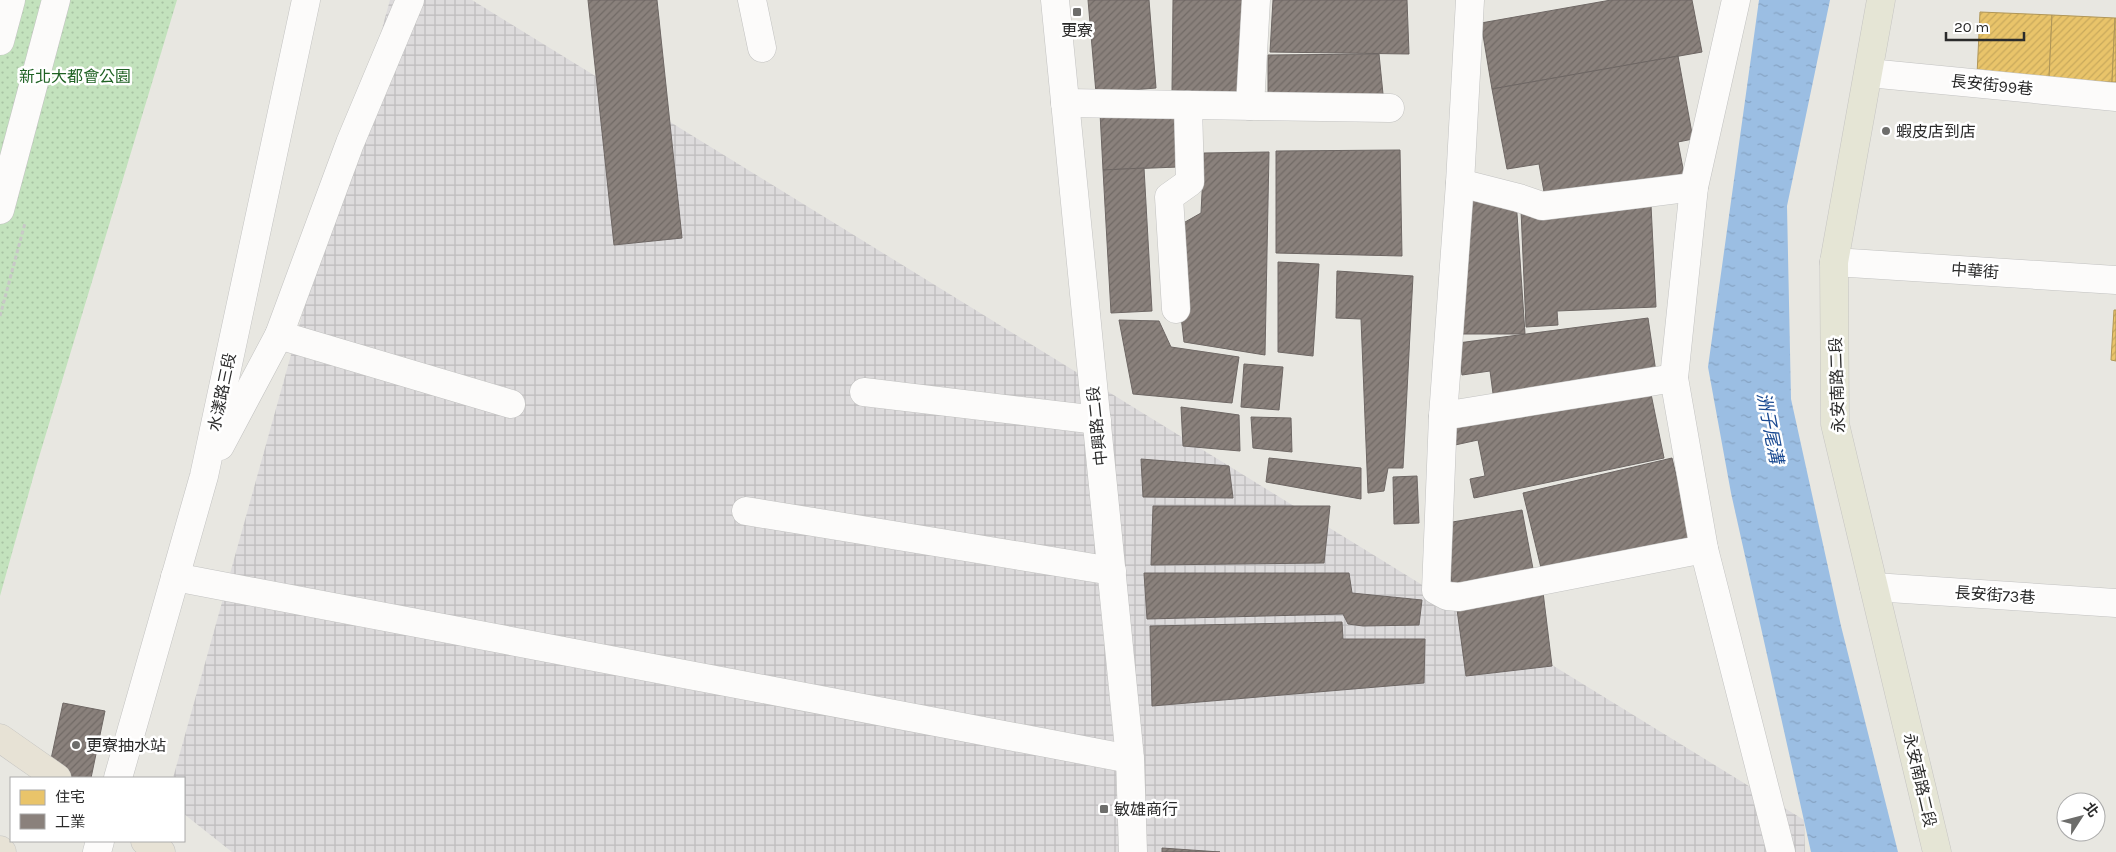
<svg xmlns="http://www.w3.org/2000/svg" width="2116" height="852" font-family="Karla,'Noto Sans TC',sans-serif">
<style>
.industrial{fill:url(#industrial-grid)}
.park{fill:url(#park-dots)}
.water{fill:url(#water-ripples)}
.homes{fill:url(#homes-hatch);stroke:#b09657}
.industry{fill:url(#industry-hatch);stroke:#6e6764}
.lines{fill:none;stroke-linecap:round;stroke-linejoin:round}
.minor-casing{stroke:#c2c2c1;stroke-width:29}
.major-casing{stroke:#c5c4c2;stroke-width:29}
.highway-casing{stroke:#c5c4c2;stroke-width:29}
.path{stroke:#c8c8c7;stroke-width:3;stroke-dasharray:4 2.5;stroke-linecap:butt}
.minor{stroke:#fcfbfa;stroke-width:28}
.major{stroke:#e5e5d5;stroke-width:28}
.highway{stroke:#e7e2d5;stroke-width:28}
.poi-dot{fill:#6d6d6b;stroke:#fff;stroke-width:2}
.labels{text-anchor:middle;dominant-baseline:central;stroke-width:5;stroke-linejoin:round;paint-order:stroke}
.poi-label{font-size:16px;fill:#2b2b2b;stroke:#fff;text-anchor:start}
.park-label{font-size:16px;fill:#206224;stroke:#fff}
.street-label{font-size:16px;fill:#2b2b2b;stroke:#fff}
.water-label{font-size:18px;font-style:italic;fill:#194991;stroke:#fff}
</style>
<defs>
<pattern id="industrial-grid" width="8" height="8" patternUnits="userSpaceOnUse" patternTransform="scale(1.25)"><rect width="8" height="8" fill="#dddbdc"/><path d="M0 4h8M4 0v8" fill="none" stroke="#bebcbd"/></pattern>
<pattern id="park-dots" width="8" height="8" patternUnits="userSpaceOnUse" patternTransform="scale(1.25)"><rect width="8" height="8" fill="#c3e2bd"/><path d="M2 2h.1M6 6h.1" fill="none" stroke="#a8c2a3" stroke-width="1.8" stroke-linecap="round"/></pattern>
<pattern id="water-ripples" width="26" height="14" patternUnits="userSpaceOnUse" patternTransform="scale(1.25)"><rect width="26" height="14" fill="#9bbee3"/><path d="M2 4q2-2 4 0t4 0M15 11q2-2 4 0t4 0" fill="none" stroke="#86a3c3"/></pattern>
<pattern id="homes-hatch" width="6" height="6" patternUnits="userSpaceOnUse" patternTransform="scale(1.25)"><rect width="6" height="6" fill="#e9c46a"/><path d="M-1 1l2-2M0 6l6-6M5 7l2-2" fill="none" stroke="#c8a95c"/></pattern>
<pattern id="industry-hatch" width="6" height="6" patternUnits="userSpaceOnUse" patternTransform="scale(1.25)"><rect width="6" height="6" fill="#8a817c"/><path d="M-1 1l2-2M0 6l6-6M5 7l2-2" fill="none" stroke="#716a66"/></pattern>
</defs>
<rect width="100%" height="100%" fill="#e8e7e1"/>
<polygon class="industrial" points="390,0 472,0 1804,820 1805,852 232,852 184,814 184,778 173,778"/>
<polygon class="park" points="0,0 177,0 36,467 0,596"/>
<polygon class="water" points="1759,0 1830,0 1787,206 1791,399 1841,626 1898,852 1811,852 1731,493 1708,367"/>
<g class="homes">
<polygon points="1980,12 2052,15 2049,79 1977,75"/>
<polygon points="2052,15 2115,18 2112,82 2049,79"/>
<polygon points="2115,18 2116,18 2116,82 2112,82"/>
<polygon points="2114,310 2116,310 2116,361 2111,360"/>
</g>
<g class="industry">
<polygon points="588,0 657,0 682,238 614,245"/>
<polygon points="1088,0 1149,0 1156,88 1096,93"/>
<polygon points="1173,0 1245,0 1244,92 1172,91"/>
<polygon points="1273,0 1407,0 1409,54 1270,52"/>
<polygon points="1611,0 1692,0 1702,52 1492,89 1481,23"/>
<polygon points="1379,54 1384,104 1268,103 1268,55"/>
<polygon points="1678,56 1693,139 1678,142 1685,179 1546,203 1539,164 1507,169 1492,89"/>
<polygon points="1175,110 1178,167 1103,170 1100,113"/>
<polygon points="1400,150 1402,256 1276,253 1276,151"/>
<polygon points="1269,152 1265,355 1184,342 1171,230 1201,213 1204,153"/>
<polygon points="1144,168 1152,311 1111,313 1103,170"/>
<polygon points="1468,198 1516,199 1525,334 1451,334"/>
<polygon points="1651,205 1656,307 1557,311 1558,325 1526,327 1521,210"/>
<polygon points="1278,262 1319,264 1313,356 1278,352"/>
<polygon points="1337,271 1413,276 1403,468 1388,468 1384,491 1368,493 1361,319 1336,318"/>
<polygon points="1648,318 1657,379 1494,401 1490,371 1462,375 1458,343"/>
<polygon points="1119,320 1159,321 1171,347 1239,357 1232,403 1133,394"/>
<polygon points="1244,364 1283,367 1279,410 1241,407"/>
<polygon points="1649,384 1664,458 1474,498 1470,479 1485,476 1478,440 1455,445 1451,425"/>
<polygon points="1181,407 1239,415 1240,451 1183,446"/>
<polygon points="1251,417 1291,418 1292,452 1253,448"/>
<polygon points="1269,458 1361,468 1361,499 1266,482"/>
<polygon points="1672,458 1691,537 1542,572 1523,493"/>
<polygon points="1141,459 1229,466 1233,498 1143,497"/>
<polygon points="1417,476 1419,523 1394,524 1393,477"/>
<polygon points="1153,506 1330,506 1324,563 1151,565"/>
<polygon points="1522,510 1534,574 1453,588 1441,524"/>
<polygon points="1144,573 1349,573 1352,593 1422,600 1419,625 1363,626 1348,624 1343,614 1147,619"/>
<polygon points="1543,592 1552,666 1466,676 1456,602"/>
<polygon points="1342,622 1343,639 1425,639 1424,683 1152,706 1150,626"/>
<polygon points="63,703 105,711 91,778 47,778"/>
<polygon points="1162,848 1220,852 1162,852"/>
</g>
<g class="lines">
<defs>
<g id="minor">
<polyline points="752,0 762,48"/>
<polyline points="1055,0 1130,759 1133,852"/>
<polyline points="1470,0 1460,183 1443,416 1436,590 1447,596 1459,597 1704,549"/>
<polyline points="1736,0 1694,187 1674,378 1704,549 1781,852"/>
<polyline points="0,41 11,0"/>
<polyline points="1869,73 2116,97"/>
<polyline points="1065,103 1390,108"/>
<polyline points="1250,106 1256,0"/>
<polyline points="1460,183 1519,198 1542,206 1694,187"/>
<polyline points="0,210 56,0"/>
<polyline points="1834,262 2116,280"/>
<polyline points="1176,309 1169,197 1190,182 1188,105"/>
<polyline points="279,335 511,404"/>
<polyline points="864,392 1097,420"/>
<polyline points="1443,416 1674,378"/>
<polyline points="220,446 279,335 350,143 410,0"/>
<polyline points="746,511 1112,571"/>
<polyline points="175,577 1130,759"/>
<polyline points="1874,587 2116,603"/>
<polyline points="118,778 204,476 306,0"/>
<polyline points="97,852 100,841"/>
</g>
<polyline id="major" points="1881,0 1834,262 1835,424 1937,852"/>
<g id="highway">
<polyline points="0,738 57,778"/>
<polyline points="145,841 161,852"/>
<polyline points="0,850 2,852"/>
</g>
</defs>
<use href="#minor" class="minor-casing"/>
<use href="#major" class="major-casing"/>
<use href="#highway" class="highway-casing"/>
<polyline class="path" points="0,316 25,223"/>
<use href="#minor" class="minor"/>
<use href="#major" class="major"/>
<use href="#highway" class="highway"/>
</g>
<g class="poi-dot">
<rect x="1072" y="7" width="10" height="10" rx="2.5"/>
<circle cx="1886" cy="131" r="5"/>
<circle cx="76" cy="745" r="5"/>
<rect x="1099" y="804" width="10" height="10" rx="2.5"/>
</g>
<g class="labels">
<g class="poi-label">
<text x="1077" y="30" text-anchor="middle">更寮</text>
<text x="1896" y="131">蝦皮店到店</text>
<text x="86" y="745">更寮抽水站</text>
<text x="1114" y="809">敏雄商行</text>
</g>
<g class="park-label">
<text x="75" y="76">新北大都會公園</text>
</g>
<g class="street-label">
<text transform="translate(1992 85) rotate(6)">長安街99巷</text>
<text transform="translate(1975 271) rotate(4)">中華街</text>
<text transform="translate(1837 385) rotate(-92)">永安南路二段</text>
<text transform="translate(222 392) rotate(-78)">水漾路三段</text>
<text transform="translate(1097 426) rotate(-96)">中興路二段</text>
<text transform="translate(1995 595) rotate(4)">長安街73巷</text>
<text transform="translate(1920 780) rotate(77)">永安南路二段</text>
</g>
<g class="water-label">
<text transform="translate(1770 428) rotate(79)">洲子尾溝</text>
</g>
</g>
<rect x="10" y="777" width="175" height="65" fill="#ffffff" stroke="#aaaaaa"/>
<rect x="20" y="790" width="25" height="15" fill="#e9c46a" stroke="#aaaaaa"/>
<text x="55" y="802" font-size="15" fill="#2b2b2b">住宅</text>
<rect x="20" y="814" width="25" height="15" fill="#8a817c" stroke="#aaaaaa"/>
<text x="55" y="827" font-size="15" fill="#2b2b2b">工業</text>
<g transform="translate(2081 817) rotate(54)"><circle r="24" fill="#ffffff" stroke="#aaaaaa"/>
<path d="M0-4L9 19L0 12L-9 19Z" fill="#6d6d6b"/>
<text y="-8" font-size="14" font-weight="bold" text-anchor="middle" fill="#2b2b2b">北</text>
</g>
<path d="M1946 32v8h78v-8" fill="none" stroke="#2b2b2b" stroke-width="2.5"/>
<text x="1954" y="32" font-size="15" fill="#2b2b2b" stroke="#ffffff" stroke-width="4" paint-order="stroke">20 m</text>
</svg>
